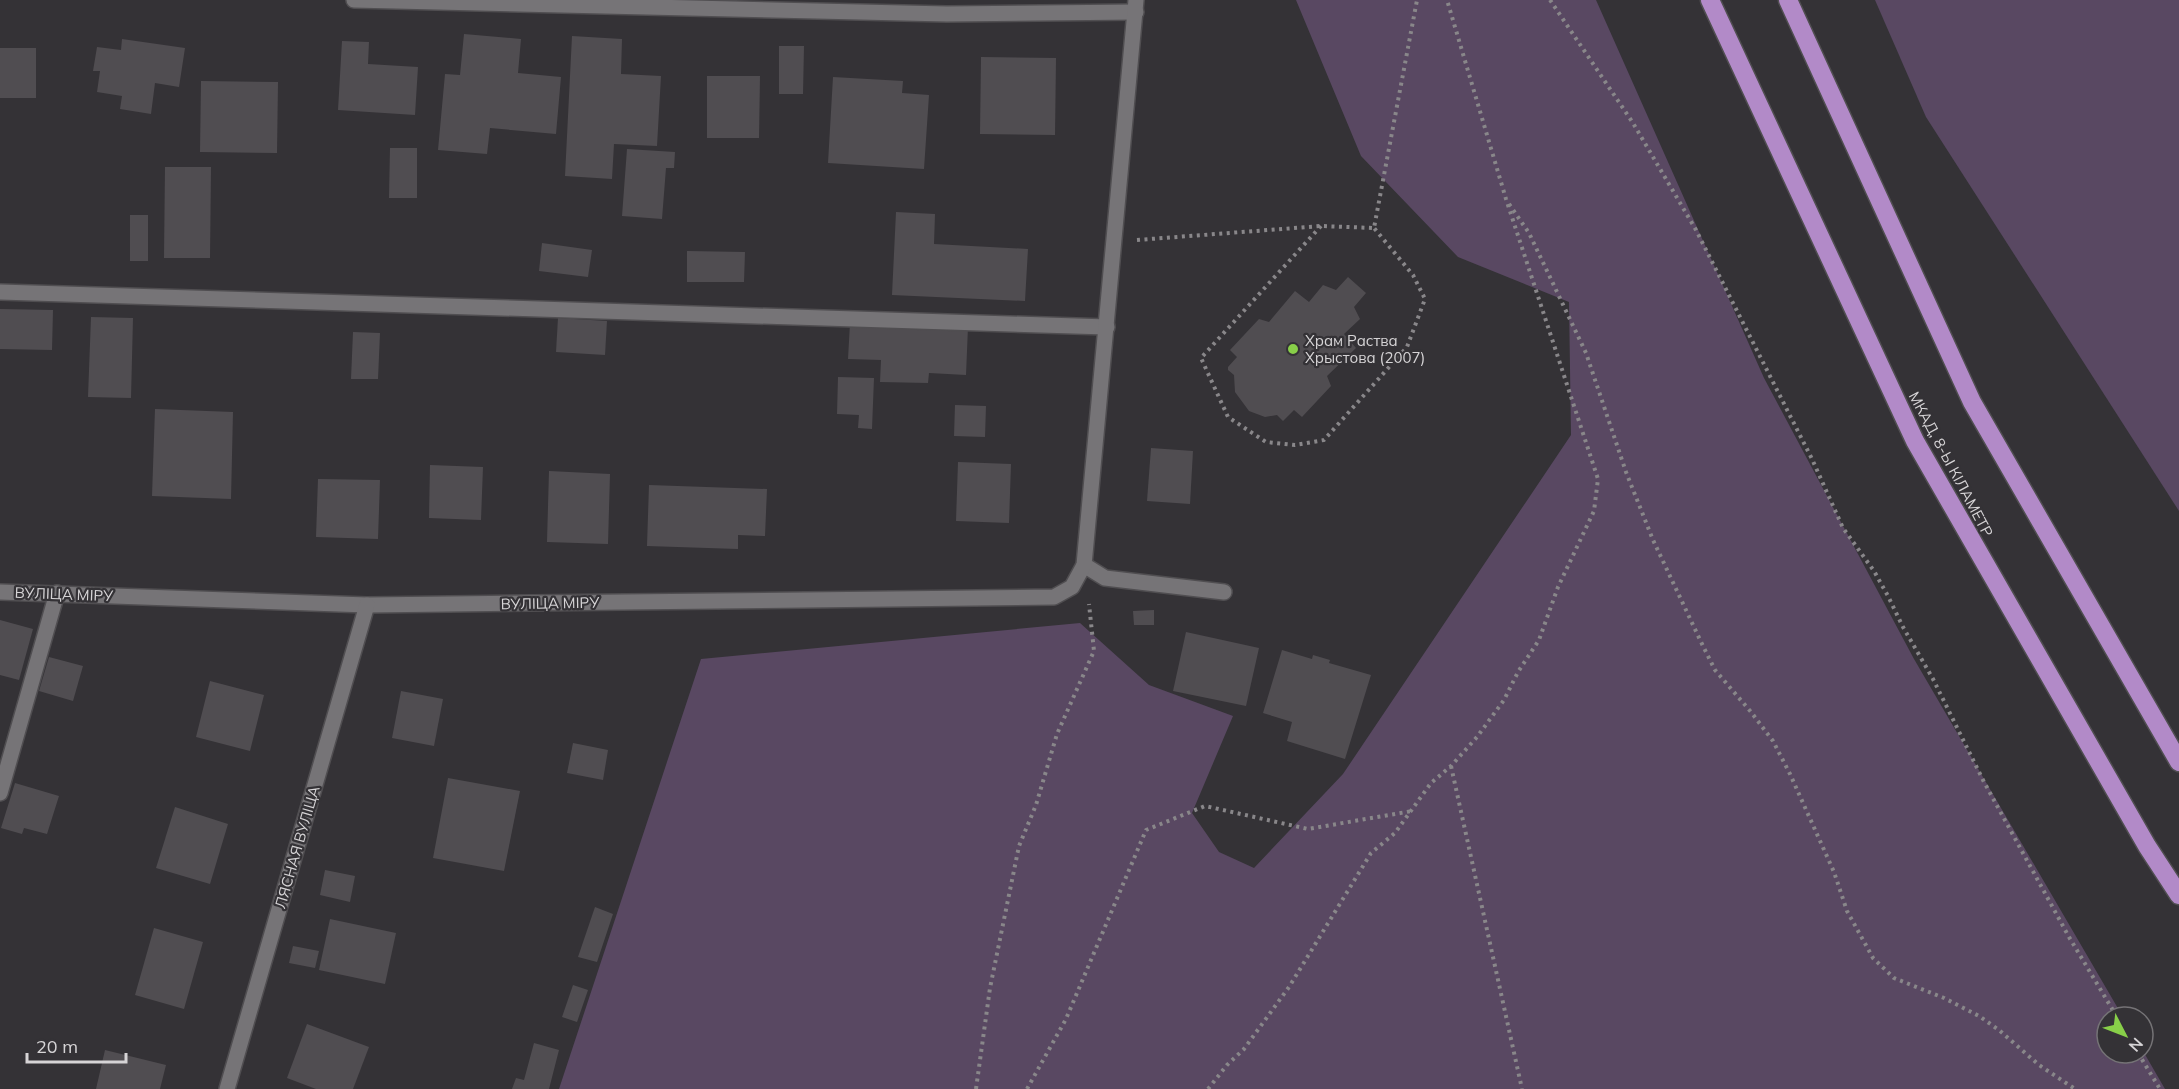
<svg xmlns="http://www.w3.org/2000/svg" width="2179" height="1089" font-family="Mulish,sans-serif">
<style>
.green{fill:#594862}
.building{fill:#504d51}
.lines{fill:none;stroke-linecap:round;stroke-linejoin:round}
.minor-casing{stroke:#504e51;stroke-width:18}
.highway-casing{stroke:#504e51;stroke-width:21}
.path{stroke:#89878a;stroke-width:4;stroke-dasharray:3 4.5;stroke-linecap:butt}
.minor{stroke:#767477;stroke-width:15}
.highway{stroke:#b28ac8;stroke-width:18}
.poi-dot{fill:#88cf49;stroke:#343236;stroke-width:2}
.labels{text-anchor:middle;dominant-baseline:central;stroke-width:4.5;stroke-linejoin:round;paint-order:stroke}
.poi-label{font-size:15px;fill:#d6d4d6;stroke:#343236;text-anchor:start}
.street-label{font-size:15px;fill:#d6d4d6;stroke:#343236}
</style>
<rect width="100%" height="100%" fill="#343236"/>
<g class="green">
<polygon points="1296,0 1596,0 1764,378 1914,659 2123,1017 2107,1017 2107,1053 2143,1053 2143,1051 2165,1089 559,1089 701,659 1080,623 1149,685 1233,716 1192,813 1219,852 1254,868 1343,774 1571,435 1569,302 1458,257 1361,156"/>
<polygon points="1875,0 2179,0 2179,511 1926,117"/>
</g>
<g class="building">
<polygon points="464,34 521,39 518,73 561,77 556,134 490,128 487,154 438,150 445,74 460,75"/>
<polygon points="572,36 622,39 621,74 661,76 657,146 614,144 612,179 565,176"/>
<polygon points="122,39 185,48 179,87 155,83 151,114 120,109 122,96 97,92 100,71 93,71 97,47 121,50"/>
<polygon points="342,41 369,42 368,64 418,67 415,115 338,110"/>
<polygon points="779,46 804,46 803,94 779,94"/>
<rect x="0" y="48" width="36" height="50"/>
<polygon points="981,57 1056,58 1055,135 980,134"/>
<polygon points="707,76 760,76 759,138 707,138"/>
<polygon points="833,77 903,81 902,93 929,95 924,169 828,163"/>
<polygon points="201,81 278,82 277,153 200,152"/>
<polygon points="390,148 417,148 417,198 389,198"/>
<polygon points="627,149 675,152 674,168 666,168 662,219 622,216"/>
<polygon points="165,167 211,167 210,258 164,258"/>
<polygon points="896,212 935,214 934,244 1028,249 1025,301 892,295"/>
<rect x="130" y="215" width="18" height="46"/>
<polygon points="542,243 592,250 588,277 539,271"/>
<polygon points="687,251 745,252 744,282 687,282"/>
<polygon points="1348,277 1366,293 1354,307 1360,319 1344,334 1356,348 1327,376 1331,386 1302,417 1294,410 1283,421 1277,415 1265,417 1249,411 1235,392 1234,375 1228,370 1228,367 1237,357 1230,350 1259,319 1269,322 1295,291 1309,302 1323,285 1336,290"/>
<polygon points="0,309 53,310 52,350 0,349"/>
<polygon points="91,317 133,318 131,398 88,397"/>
<polygon points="558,318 607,321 605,355 556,352"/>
<polygon points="850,323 968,327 966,375 929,373 928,383 880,382 881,360 848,359"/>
<polygon points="353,332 380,333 378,379 351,379"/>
<polygon points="838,377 874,378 872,429 858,428 859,415 837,414"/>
<polygon points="955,405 986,406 985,437 954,436"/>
<polygon points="155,409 233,412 231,499 152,496"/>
<polygon points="1151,448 1193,451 1190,504 1147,501"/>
<polygon points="958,462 1011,464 1009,523 956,521"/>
<polygon points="430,465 483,467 481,520 429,518"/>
<polygon points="549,471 610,474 608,544 547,542"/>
<polygon points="318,479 380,480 378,539 316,537"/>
<polygon points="649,485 767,489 765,536 738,535 738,549 647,546"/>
<polygon points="1154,610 1154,625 1134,625 1133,611"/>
<polygon points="0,620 33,629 19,680 0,675"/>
<polygon points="1186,632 1259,648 1246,706 1173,691"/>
<polygon points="1282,650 1312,659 1313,655 1330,660 1329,663 1371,675 1345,759 1287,741 1292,722 1263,713"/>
<polygon points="49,657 83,666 73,701 39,691"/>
<polygon points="210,681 264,695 250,751 196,737"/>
<polygon points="401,691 443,699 434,746 392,738"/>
<polygon points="573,743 608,750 603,780 567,773"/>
<polygon points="448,778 520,791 504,871 433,858"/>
<polygon points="15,783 59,796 47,834 24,828 22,834 1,828"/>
<polygon points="175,807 228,824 210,884 156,868"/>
<polygon points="325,870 355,876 350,902 320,895"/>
<polygon points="595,907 613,914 597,962 578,957"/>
<polygon points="330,919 396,933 385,984 319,970"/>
<polygon points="154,928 203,942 184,1009 135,995"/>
<polygon points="293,946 319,951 315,968 289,963"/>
<polygon points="573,985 588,990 577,1022 562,1017"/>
<polygon points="307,1024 369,1047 353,1089 316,1089 287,1078"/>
<polygon points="534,1043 559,1050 549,1089 512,1089 516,1078 524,1080"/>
<polygon points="105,1050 166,1065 160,1089 96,1089"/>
</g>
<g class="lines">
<defs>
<g id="minor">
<polyline points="354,0 947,14 1136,12"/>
<polyline points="0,292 1107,327"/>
<polyline points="1084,565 1105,578 1224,592"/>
<polyline points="0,592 367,605 1054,597 1072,587 1084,565 1136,0"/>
<polyline points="0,793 57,593"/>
<polyline points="227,1089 367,605"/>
</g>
<g id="highway">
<polyline points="1710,0 1915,441 2147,846 2179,895"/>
<polyline points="1788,0 1972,402 2179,762"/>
</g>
</defs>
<use href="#minor" class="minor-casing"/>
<use href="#highway" class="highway-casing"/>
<g class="path">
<polyline points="1550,0 1633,123 1696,230 1812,459 1843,528 1874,571 1888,596 1903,627 1933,679 1984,782 2069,937 2117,1017"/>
<polyline points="1509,204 1529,233 1586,353 1626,472 1653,540 1702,644 1715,670 1751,712 1773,741 1790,774 1834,872 1847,911 1873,958 1894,978 1944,998 1979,1016 1999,1030 2039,1065 2075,1089"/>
<polyline points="1321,226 1201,358 1228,417 1266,442 1295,445 1324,440 1407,347 1425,299 1413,275 1374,228"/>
<polyline points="1137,240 1321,226 1374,228 1417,0"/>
<polyline points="1451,766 1522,1089"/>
<polyline points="2138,1053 2160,1089"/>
<polyline points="976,1089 990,988 1019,846 1036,805 1057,734 1094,651 1089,604"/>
<polyline points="1027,1089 1066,1019 1146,830 1205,806 1308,829 1412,811"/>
<polyline points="1208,1089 1227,1065 1244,1049 1289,987 1371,853 1395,833 1431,783 1451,766 1477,737 1504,700 1518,672 1539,640 1558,587 1594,511 1598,479 1506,199 1447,0"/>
</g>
<use href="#minor" class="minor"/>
<use href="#highway" class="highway"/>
</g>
<circle class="poi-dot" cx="1293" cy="349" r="6"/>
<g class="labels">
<g class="poi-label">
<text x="1305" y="340">Храм Раства<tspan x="1305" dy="17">Хрыстова (2007)</tspan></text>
</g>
<g class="street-label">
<text transform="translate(1951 464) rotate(62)">МКАД, 8-Ы КІЛАМЕТР</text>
<text transform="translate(64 594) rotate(2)">ВУЛІЦА МІРУ</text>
<text transform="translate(550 603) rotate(-1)">ВУЛІЦА МІРУ</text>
<text transform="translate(297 847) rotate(-74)">ЛЯСНАЯ ВУЛІЦА</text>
</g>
</g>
<g transform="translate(2125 1035) rotate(132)"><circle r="28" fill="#343236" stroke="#757376" stroke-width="1.5"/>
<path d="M0-4.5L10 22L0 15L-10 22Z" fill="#88cf49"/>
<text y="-9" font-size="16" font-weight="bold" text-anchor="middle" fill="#d6d4d6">N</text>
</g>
<path d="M27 1053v9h99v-9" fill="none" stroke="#d6d4d6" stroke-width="3"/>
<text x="36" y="1053" font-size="18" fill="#d6d4d6" stroke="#343236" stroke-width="4.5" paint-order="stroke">20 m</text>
</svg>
